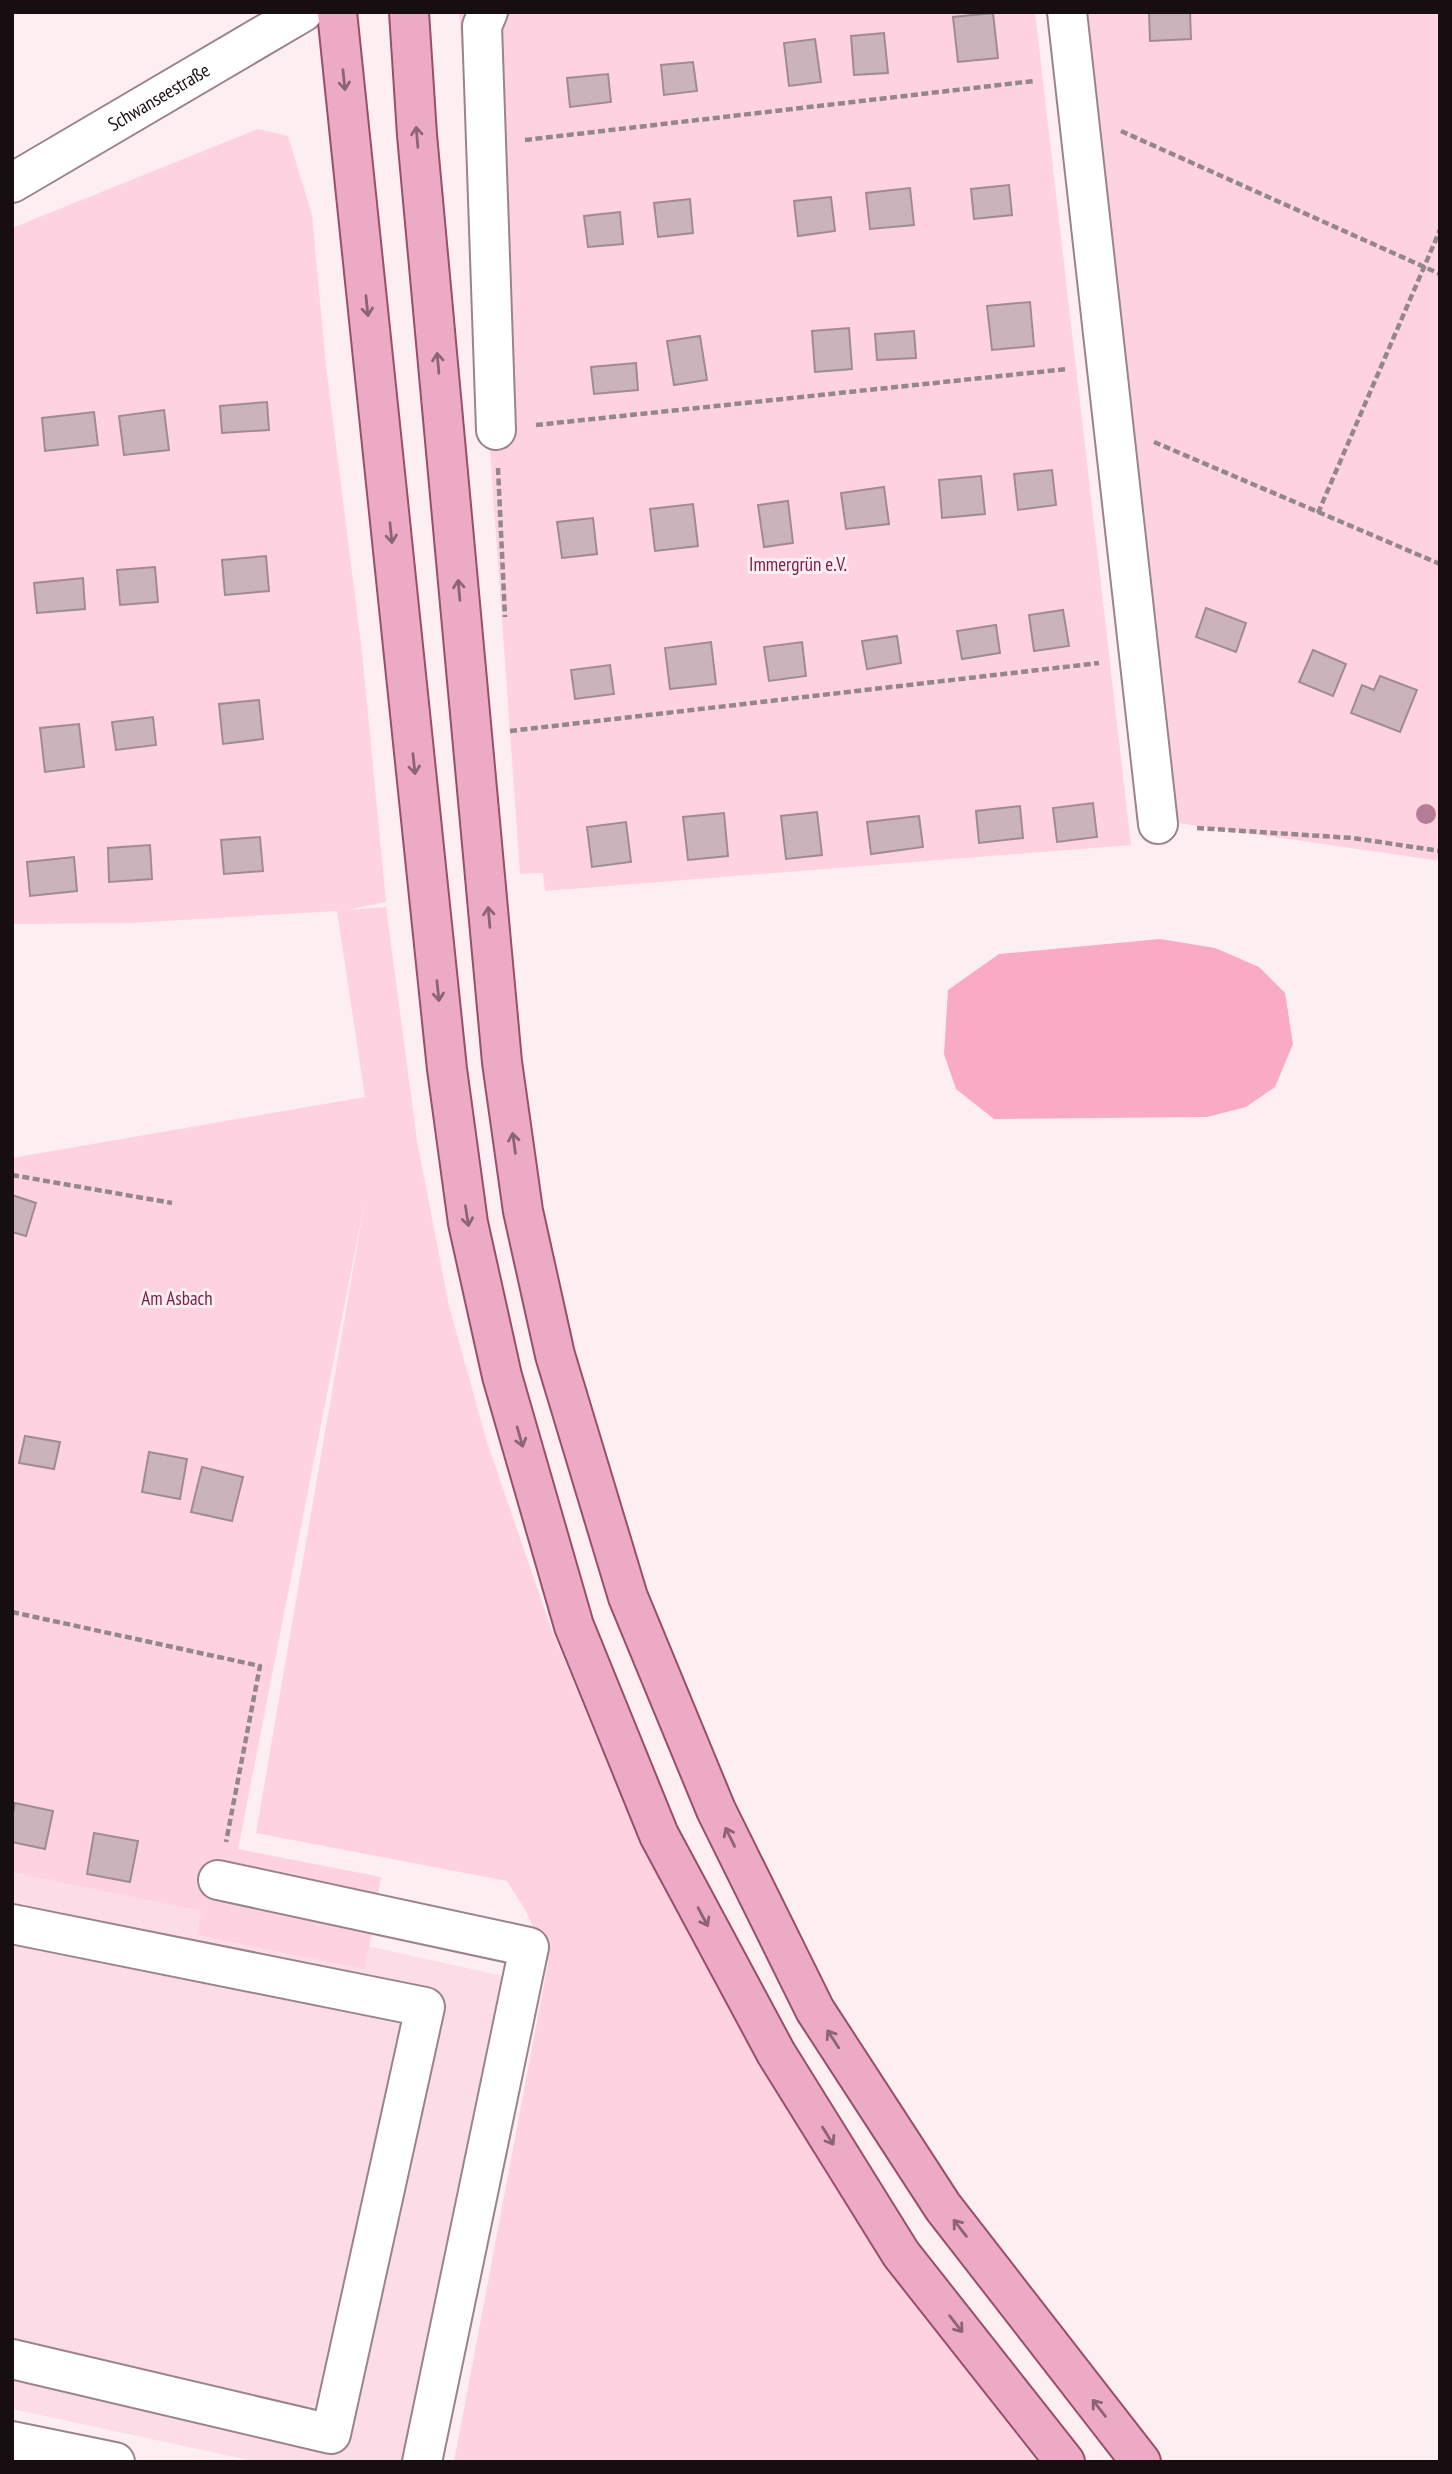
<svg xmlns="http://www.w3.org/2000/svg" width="1452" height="2474" font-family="'PT Sans Narrow',sans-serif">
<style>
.built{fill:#fcdce6}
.green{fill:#fed2e0}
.water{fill:#f9abc6}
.building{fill:#cab3ba;stroke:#a08b92;stroke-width:2}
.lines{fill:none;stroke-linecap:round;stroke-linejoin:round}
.minor-casing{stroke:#9a848b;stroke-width:42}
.major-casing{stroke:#994e6b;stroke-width:42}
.path{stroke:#93878b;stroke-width:4.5;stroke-dasharray:7 3.5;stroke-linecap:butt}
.minor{stroke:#fff;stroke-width:38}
.major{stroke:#ecaac4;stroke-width:38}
.tree{fill:#b47d95}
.oneway{stroke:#8c6473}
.labels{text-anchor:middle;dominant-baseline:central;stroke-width:6;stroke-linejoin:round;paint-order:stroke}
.street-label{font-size:19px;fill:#160e11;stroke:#fdeef2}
.park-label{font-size:19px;fill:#792149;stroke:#fdeef2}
</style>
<rect width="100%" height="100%" fill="#fdeef2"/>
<polygon class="built" points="12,1868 508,1977 414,2462 258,2462 12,2409"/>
<g class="green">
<polygon points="459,12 1035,12 1131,845 545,891 543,873 520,874"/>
<polygon points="1077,12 1440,12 1440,861 1164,821"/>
<polygon points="258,129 288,136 312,215 326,366 362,652 386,902 347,910 386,907 417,1141 449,1306 487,1442 552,1631 611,1773 677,1909 771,2083 882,2259 1037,2462 454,2462 548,1963 527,1913 507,1881 256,1833 365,1200 238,1849 381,1877 365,1969 197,1935 201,1911 12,1872 12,1158 365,1097 337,911 130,923 12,924 12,228"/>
</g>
<polygon class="water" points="1160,939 1215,948 1259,967 1285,993 1293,1044 1275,1087 1246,1107 1207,1117 994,1119 956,1089 944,1054 948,990 999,954"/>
<g class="building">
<polygon points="1149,12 1190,12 1191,39 1150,41"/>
<polygon points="993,13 998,58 958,62 953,17"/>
<polygon points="884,33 888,73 854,75 851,36"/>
<polygon points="815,39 821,82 789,86 784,43"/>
<polygon points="693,62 697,91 664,95 661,65"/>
<polygon points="608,74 611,102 570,107 567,78"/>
<polygon points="1009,185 1012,215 974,219 971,189"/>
<polygon points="910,188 914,225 870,229 866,193"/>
<polygon points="831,197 835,231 798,236 794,201"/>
<polygon points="690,199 693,233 658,237 654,203"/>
<polygon points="620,212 623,244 588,247 584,216"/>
<polygon points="1030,302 1034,346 992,350 987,306"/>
<polygon points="849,328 852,369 815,372 812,331"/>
<polygon points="914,331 916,358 877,360 875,334"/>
<polygon points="700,336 707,380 674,385 667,341"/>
<polygon points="636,363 638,390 594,394 591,367"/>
<polygon points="267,402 269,430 222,433 220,406"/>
<polygon points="164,410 169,450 124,455 119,416"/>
<polygon points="94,412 98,445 45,451 42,418"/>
<polygon points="1052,470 1056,505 1018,510 1014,474"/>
<polygon points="981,476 985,514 942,518 939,480"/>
<polygon points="884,487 889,524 846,529 841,493"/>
<polygon points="788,501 793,543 764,547 758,505"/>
<polygon points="693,504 698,546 655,551 650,509"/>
<polygon points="593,518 597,554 562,558 557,522"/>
<polygon points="266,556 269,591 225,595 222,560"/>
<polygon points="155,567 158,602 120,605 117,570"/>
<polygon points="83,578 85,609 37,613 34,583"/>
<polygon points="1206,608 1246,623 1236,652 1196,637"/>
<polygon points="1063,610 1069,646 1034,651 1029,615"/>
<polygon points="996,625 1000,653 962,659 957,631"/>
<polygon points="897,636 901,663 867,669 862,641"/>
<polygon points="711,642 716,684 670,689 665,648"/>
<polygon points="802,642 806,676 769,681 764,647"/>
<polygon points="1313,650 1346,664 1333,696 1299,682"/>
<polygon points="610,665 614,694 575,699 571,670"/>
<polygon points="1380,676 1417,690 1400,732 1351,713 1362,685 1374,690"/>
<polygon points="259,700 263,739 223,744 219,704"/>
<polygon points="153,717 156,745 116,750 112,722"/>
<polygon points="79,724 84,767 45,772 40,728"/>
<polygon points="1093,803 1097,837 1057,842 1053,808"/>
<polygon points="1020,806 1023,838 979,843 976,811"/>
<polygon points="817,812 822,855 786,859 781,816"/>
<polygon points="724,813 728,856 688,860 683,817"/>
<polygon points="919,816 923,847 871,854 867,822"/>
<polygon points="626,822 631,862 592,867 587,827"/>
<polygon points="260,837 263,871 224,874 221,840"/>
<polygon points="150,845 152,879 109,882 108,848"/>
<polygon points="74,857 77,891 30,896 27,862"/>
<polygon points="12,1195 36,1203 26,1236 12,1232"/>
<polygon points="25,1436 60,1442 54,1469 19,1463"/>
<polygon points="149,1452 187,1459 180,1499 142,1492"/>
<polygon points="202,1467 243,1477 232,1521 191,1512"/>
<polygon points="15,1803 53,1811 45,1849 12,1842 12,1817"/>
<polygon points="94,1833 138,1841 130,1882 87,1874"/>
</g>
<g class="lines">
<defs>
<g id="minor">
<polyline points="488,12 482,26 496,430"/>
<polyline points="1067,12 1158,824"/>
<path id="s1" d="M 12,183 L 303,12"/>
<polyline points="218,1880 529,1947 422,2462"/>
<polyline points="12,1924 425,2007 331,2434 12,2359"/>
<polyline points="12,2441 115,2462"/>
</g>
<g id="major">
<polyline points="337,12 447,1069 468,1223 502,1376 574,1626 659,1835 776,2053 901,2254 1065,2462"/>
<polyline points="409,12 417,135 502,1062 523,1211 555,1355 628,1597 716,1810 815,2010 943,2207 1141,2462"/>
</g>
</defs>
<use href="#minor" class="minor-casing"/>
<use href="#major" class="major-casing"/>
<g class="path">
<polyline points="1121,131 1440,274"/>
<polyline points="525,140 1034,81"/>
<polyline points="536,425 1067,369"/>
<polyline points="1154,442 1440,564"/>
<polyline points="498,468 505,617"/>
<polyline points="1318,513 1440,230"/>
<polyline points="510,731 1099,663"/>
<polyline points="1197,828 1353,838 1440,851"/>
<polyline points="12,1175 172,1203"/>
<polyline points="12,1612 260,1666 226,1842"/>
</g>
<use href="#minor" class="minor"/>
<use href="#major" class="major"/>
</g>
<circle class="tree" cx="1426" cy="814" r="10"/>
<defs><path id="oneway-shaft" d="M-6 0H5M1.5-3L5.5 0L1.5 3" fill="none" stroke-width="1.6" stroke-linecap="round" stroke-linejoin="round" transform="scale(1.75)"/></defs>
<g class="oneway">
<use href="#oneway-shaft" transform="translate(344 80) rotate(84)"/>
<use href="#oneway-shaft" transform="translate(417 137) rotate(-95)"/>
<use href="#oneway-shaft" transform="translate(367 306) rotate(84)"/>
<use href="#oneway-shaft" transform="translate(438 363) rotate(-95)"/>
<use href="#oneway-shaft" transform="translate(391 533) rotate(84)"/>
<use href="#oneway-shaft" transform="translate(459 590) rotate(-95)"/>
<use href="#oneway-shaft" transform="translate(414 764) rotate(84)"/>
<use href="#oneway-shaft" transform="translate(489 917) rotate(-95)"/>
<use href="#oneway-shaft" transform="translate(438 991) rotate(84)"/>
<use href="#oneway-shaft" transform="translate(514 1143) rotate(-98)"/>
<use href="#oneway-shaft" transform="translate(467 1216) rotate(81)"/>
<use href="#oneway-shaft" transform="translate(520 1437) rotate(74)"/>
<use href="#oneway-shaft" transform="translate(730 1837) rotate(-116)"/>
<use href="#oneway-shaft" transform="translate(703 1917) rotate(62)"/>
<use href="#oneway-shaft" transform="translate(833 2039) rotate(-123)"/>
<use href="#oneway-shaft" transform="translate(828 2136) rotate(58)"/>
<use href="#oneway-shaft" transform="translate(960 2228) rotate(-128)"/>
<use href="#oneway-shaft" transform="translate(956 2324) rotate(52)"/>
<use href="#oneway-shaft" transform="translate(1099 2408) rotate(-128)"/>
</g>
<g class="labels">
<g class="street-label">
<text stroke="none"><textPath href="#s1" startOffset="170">Schwanseestraße</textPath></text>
</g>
<g class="park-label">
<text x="798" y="564">Immergrün e.V.</text>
<text x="177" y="1298">Am Asbach</text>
</g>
</g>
<rect width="1452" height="2474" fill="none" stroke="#160e11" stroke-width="28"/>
</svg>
